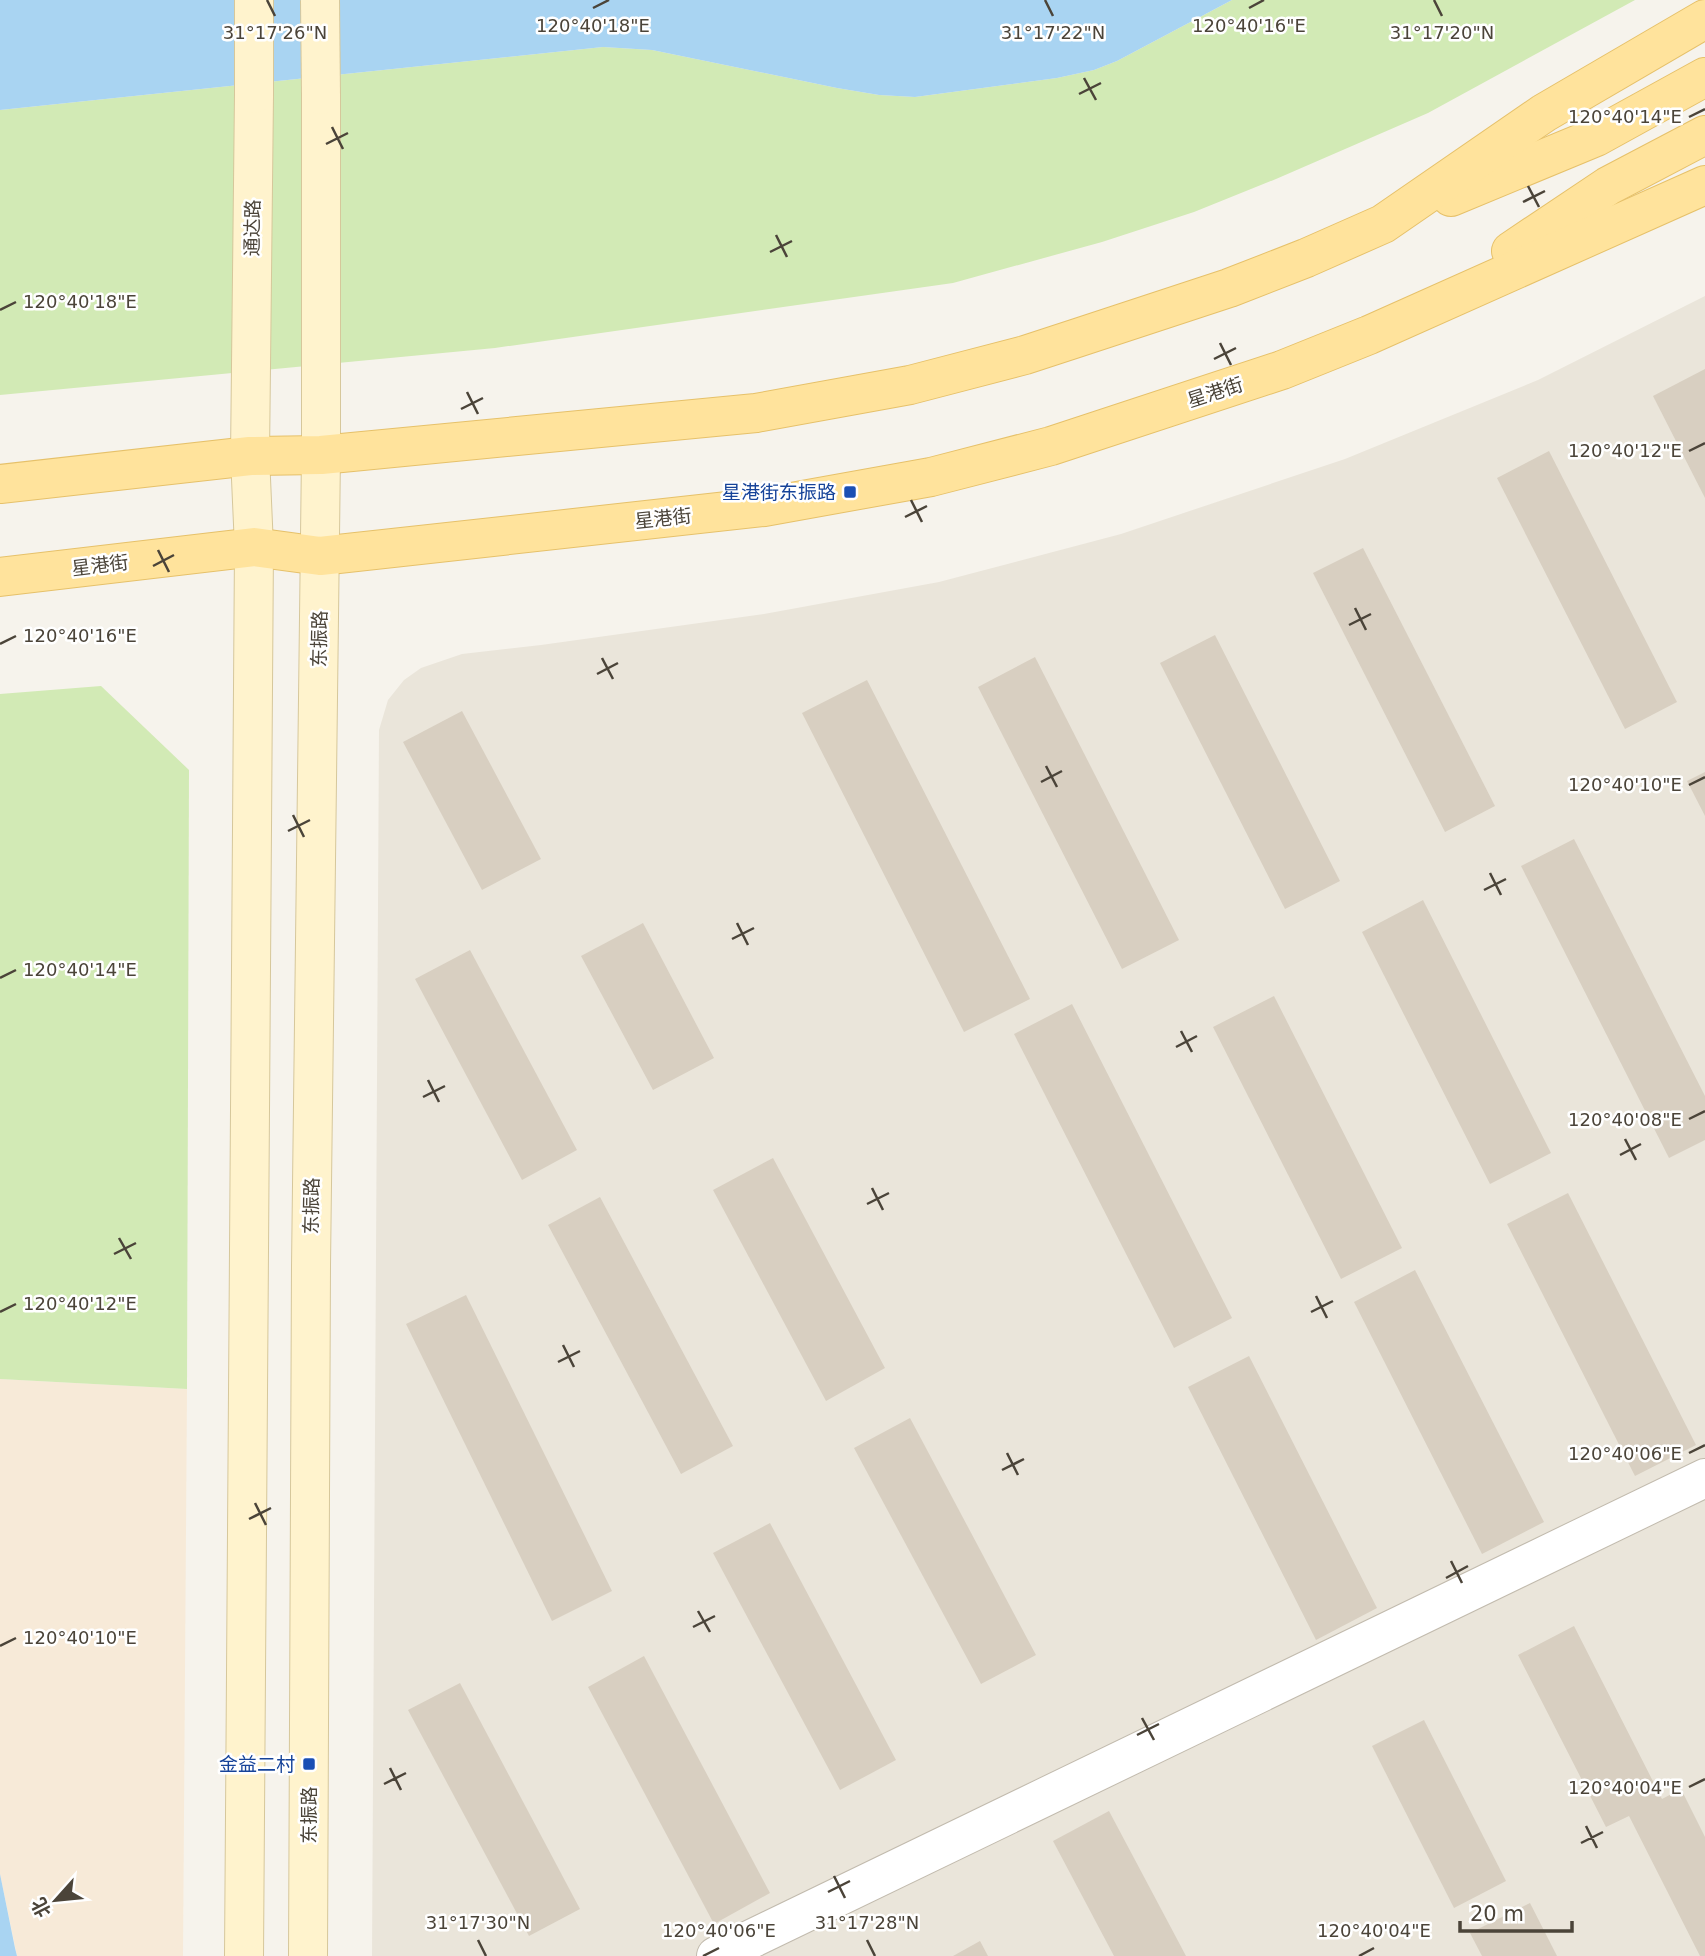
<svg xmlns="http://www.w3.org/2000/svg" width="1705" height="1956" font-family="'DejaVu Sans','Noto Sans SC',sans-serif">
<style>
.residential{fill:#eae5da}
.commercial{fill:#f7ead8}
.green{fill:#d2eab5}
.water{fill:#a9d4f2}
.building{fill:#d8cfc1}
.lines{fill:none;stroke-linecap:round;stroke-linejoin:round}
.minor-casing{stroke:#c2bbae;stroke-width:40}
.secondary-casing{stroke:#d6c79b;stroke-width:40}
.primary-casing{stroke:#e6c16a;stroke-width:40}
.minor{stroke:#fff;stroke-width:38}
.secondary{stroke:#fff3cd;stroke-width:38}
.primary{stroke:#ffe39c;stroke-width:38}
.secondary-bridge-casing{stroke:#d6c79b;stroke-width:40;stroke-linecap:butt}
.secondary-bridge{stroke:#fff3cd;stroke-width:38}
.ticks{fill:none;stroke:#4b4439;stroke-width:2.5}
.transit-dot{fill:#1a4fb4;stroke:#fff;stroke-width:2.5}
.labels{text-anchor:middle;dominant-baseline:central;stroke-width:5;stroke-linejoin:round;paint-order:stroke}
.street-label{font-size:19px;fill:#4b4439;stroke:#fff}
.transit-label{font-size:19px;fill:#164399;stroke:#fff;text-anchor:end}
.ticks-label{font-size:18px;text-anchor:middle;fill:#4b4439;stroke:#fff;stroke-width:5;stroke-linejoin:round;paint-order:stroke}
</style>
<rect width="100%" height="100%" fill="#f6f3ec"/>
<polygon class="residential" points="1705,296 1705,1956 372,1956 379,730 388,700 404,680 421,668 462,654 541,645 764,614 939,582 1121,534 1345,459 1538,380"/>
<polygon class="commercial" points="0,1379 187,1389 183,1956 17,1956 0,1874"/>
<g class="green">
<polygon points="1232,0 1635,0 1428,113 1276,179 1194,212 1102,242 953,283 495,348 0,395 0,110 603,47 652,50 837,88 879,95 915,97 1057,78 1094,70 1117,61"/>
<polygon points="101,686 189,770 187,1389 0,1379 0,694"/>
</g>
<g class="water">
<polygon points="0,0 1232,0 1117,61 1094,70 1057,78 915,97 879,95 837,88 652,50 603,47 0,110"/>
<polygon points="0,1874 15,1948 17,1956 0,1956"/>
</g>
<g class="building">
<polygon points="1705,369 1705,498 1653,396"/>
<polygon points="1549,451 1677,702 1625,729 1497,478"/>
<polygon points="1363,548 1495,806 1445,832 1313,573"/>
<polygon points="1215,635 1340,881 1285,909 1160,663"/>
<polygon points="1035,657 1179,940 1122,969 978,687"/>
<polygon points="867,680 1030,999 964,1032 802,713"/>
<polygon points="462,711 541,859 482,890 403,742"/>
<polygon points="1705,772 1705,816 1687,781"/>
<polygon points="1574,839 1705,1096 1705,1140 1669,1158 1521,866"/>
<polygon points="1423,900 1551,1153 1490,1184 1362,932"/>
<polygon points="643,923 714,1058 653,1090 581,956"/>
<polygon points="470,950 577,1150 522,1180 415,979"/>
<polygon points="1274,996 1402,1248 1341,1279 1213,1027"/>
<polygon points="1072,1004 1232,1318 1174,1348 1014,1034"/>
<polygon points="773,1158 885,1368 826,1401 713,1190"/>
<polygon points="1568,1193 1696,1445 1635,1476 1507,1224"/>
<polygon points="600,1197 733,1446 681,1474 548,1225"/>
<polygon points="1415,1270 1544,1522 1482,1554 1354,1302"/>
<polygon points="466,1295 612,1591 552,1621 406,1324"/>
<polygon points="1249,1356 1377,1608 1316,1640 1188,1387"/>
<polygon points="910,1418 1036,1655 981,1684 854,1448"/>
<polygon points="770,1523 896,1760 840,1790 713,1553"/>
<polygon points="1574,1626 1662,1799 1681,1789 1705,1837 1705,1956 1700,1956 1629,1816 1606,1827 1518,1655"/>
<polygon points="644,1656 770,1893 714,1924 588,1687"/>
<polygon points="460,1683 580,1909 529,1936 408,1710"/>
<polygon points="1424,1720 1506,1881 1454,1908 1372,1746"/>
<polygon points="1109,1811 1186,1956 1114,1956 1053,1841"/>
<polygon points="1530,1903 1557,1956 1482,1956 1470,1933"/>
<polygon points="980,1941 988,1956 953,1956"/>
</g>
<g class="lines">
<defs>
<polyline id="minor" points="716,1956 1705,1478"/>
<g id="secondary">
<polyline points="244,1956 254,547 250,456 254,94"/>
<polyline points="308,1956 311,1266 321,455 321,95"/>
</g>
<g id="primary">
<polyline points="1451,197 1596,137 1705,77"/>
<polyline points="1511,251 1608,186 1705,135"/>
<polyline points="0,484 250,456 321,455 756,413 910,385 1025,355 1077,338 1229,288 1306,258 1383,224 1544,113 1705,19"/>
<polyline points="0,577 254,547 320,556 764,507 931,477 1051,446 1282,370 1369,335 1705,185"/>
</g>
</defs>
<use href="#minor" class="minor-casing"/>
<use href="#secondary" class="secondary-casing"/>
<use href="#primary" class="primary-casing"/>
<use href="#minor" class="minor"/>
<use href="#secondary" class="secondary"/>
<use href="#primary" class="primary"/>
<defs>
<g id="secondary-bridge">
<polyline points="254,0 254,94"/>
<polyline points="320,0 321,95"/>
</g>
</defs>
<use href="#secondary-bridge" class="secondary-bridge-casing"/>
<use href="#secondary-bridge" class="secondary-bridge"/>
</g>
<path class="ticks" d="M 267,0 L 275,16M 1045,0 L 1053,16M 1434,0 L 1442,16M 593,8 L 609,0M 1249,8 L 1264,0M 1084,78 L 1096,100M 1079,94 L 1101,83M 1689,117 L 1705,109M 332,127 L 343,149M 326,144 L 348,133M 1528,186 L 1539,207M 1523,202 L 1545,191M 776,235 L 787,257M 770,252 L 792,241M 0,310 L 16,302M 1220,343 L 1231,365M 1214,359 L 1236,348M 467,392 L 478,414M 461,409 L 483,398M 1689,451 L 1705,443M 911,500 L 922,522M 905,517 L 927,506M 158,550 L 169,572M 153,566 L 174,555M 1355,608 L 1366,630M 1349,625 L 1371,614M 0,644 L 16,636M 602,658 L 613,679M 597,674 L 618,663M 1046,766 L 1057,787M 1041,782 L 1062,771M 1689,785 L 1705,777M 293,815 L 304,837M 288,831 L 310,820M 1490,873 L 1501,895M 1484,890 L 1506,879M 737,923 L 748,945M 732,939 L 754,928M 0,978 L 16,970M 1181,1031 L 1192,1052M 1176,1047 L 1197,1036M 428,1080 L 439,1102M 423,1097 L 445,1086M 1689,1119 L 1705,1111M 1625,1139 L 1636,1160M 1620,1155 L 1641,1144M 872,1188 L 883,1210M 867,1204 L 889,1193M 119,1238 L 131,1259M 114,1254 L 136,1243M 1316,1296 L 1327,1318M 0,1312 L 16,1304M 1311,1312 L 1333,1301M 563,1345 L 574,1367M 558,1362 L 580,1351M 1007,1453 L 1018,1475M 1689,1453 L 1705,1445M 1002,1470 L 1024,1459M 255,1503 L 266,1525M 249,1519 L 271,1508M 1451,1561 L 1462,1583M 1446,1578 L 1468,1566M 698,1611 L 710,1632M 693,1627 L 715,1616M 0,1646 L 16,1638M 1142,1718 L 1154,1740M 1137,1735 L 1159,1724M 390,1768 L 401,1790M 384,1784 L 406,1773M 1689,1787 L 1705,1779M 1586,1826 L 1597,1848M 1581,1843 L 1603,1832M 834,1876 L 845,1898M 828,1892 L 850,1881M 478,1940 L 486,1956M 867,1940 L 875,1956M 703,1956 L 719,1948M 1359,1956 L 1374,1948"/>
<g class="transit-dot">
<rect x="843" y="485" width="14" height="14" rx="3.5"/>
<rect x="302" y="1757" width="14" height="14" rx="3.5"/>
</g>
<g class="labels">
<g class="street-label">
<text transform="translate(252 228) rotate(-89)">通达路</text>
<text transform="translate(1215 392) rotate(-18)">星港街</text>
<text transform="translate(663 518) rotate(-6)">星港街</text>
<text transform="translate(100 565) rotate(-7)">星港街</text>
<text transform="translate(319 639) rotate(-89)">东振路</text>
<text transform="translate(311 1206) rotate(-89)">东振路</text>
<text transform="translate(309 1815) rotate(-90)">东振路</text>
</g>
<g class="transit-label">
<text x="836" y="492">星港街东振路</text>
<text x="295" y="1764">金益二村</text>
</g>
</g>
<g class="ticks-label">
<text x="1249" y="32">120°40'16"E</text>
<text x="593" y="32">120°40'18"E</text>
<text x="275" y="39">31°17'26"N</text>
<text x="1053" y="39">31°17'22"N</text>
<text x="1442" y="39">31°17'20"N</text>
<text x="1625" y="123">120°40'14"E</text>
<text x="80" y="308">120°40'18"E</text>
<text x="1625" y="457">120°40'12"E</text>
<text x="80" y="642">120°40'16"E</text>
<text x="1625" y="791">120°40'10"E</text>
<text x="80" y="976">120°40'14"E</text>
<text x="1625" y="1126">120°40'08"E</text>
<text x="80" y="1310">120°40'12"E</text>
<text x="1625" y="1460">120°40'06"E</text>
<text x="80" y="1644">120°40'10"E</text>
<text x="1625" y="1794">120°40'04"E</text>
<text x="478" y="1929">31°17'30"N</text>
<text x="867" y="1929">31°17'28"N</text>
<text x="719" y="1937">120°40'06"E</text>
<text x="1374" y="1937">120°40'04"E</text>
</g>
<g transform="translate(56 1900) rotate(243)" stroke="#ffffff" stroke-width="5" paint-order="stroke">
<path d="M0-5L12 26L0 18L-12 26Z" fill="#4b4439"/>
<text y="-10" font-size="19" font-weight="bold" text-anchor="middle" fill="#4b4439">北</text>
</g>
<path d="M1460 1921v10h112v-10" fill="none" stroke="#4b4439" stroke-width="3.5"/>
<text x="1470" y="1921" font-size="21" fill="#4b4439" stroke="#ffffff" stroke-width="5" paint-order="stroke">20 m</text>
</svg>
